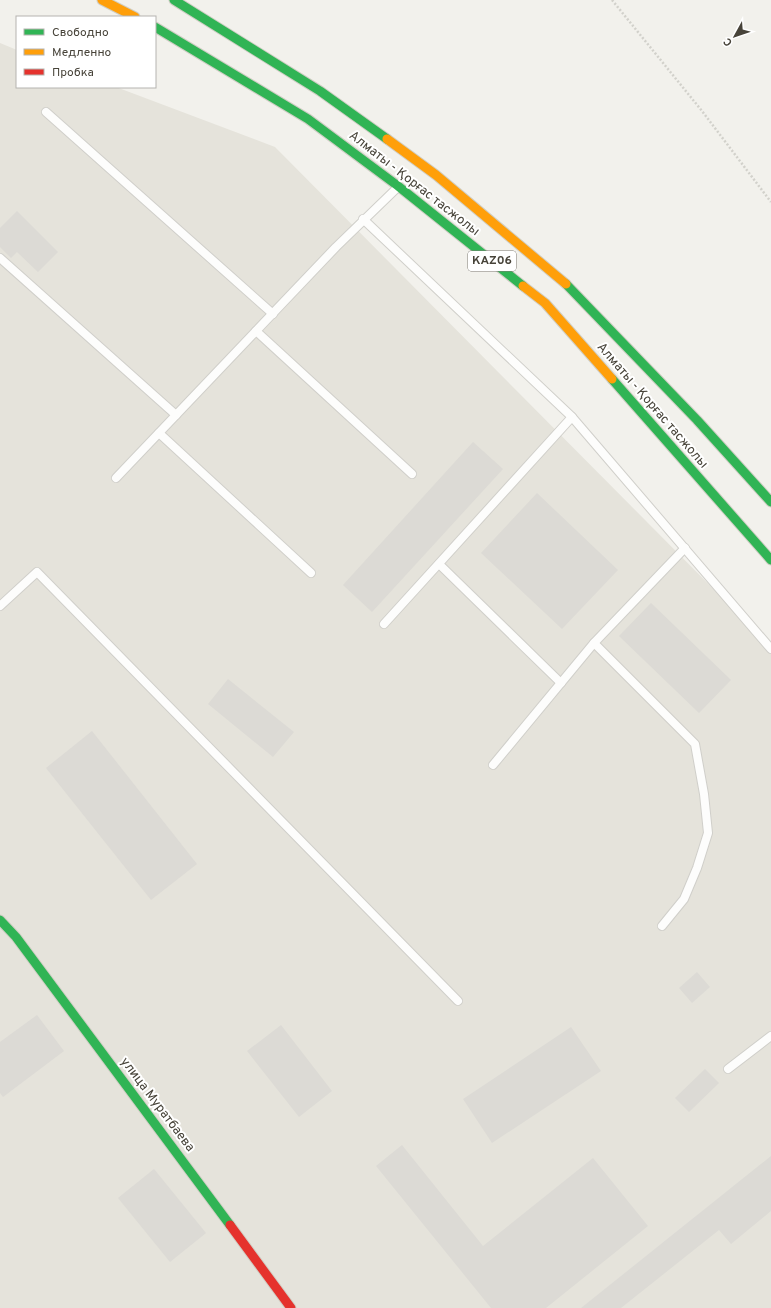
<svg xmlns="http://www.w3.org/2000/svg" width="771" height="1308" font-family="Overpass,sans-serif">
<style>
.residential{fill:#e5e3db}
.building{fill:#dcdad5}
.lines{fill:none;stroke-linecap:round;stroke-linejoin:round}
.lane-casing{stroke:#d0cfca;stroke-width:10}
.fast-casing{stroke:#d0cec4;stroke-width:11}
.slow-casing{stroke:#d0cec4;stroke-width:11}
.jam-casing{stroke:#d0cec4;stroke-width:11}
.path{stroke:#d2d1cb;stroke-width:2.5;stroke-dasharray:2 2;stroke-linecap:butt}
.lane{stroke:#fdfdfc;stroke-width:8}
.fast{stroke:#30b455;stroke-width:9}
.slow{stroke:#ff9f0a;stroke-width:9}
.jam{stroke:#e5322d;stroke-width:9}
.labels{text-anchor:middle;dominant-baseline:central;stroke-width:4;stroke-linejoin:round;paint-order:stroke}
.shield{fill:#fff;stroke:#7e7b74;stroke-width:1}
.shield-label{font-size:12px;font-weight:bold;fill:#474339}
.street-label{font-size:13px;fill:#474339;stroke:#fff}
</style>
<rect width="100%" height="100%" fill="#f2f1ec"/>
<polygon class="residential" points="0,43 17,50 17,87 116,87 275,147 771,647 771,1308 0,1308"/>
<g class="building">
<polygon points="17,211 58,252 38,272 17,252 11,258 0,247 0,228"/>
<polygon points="473,442 503,469 372,612 343,585"/>
<polygon points="537,493 618,570 562,629 481,553"/>
<polygon points="651,603 731,680 699,713 619,636"/>
<polygon points="228,679 294,732 273,757 208,704"/>
<polygon points="92,731 197,864 151,900 46,768"/>
<polygon points="697,972 710,987 692,1003 679,988"/>
<polygon points="37,1015 64,1051 3,1097 0,1093 0,1042"/>
<polygon points="281,1025 332,1091 299,1117 247,1051"/>
<polygon points="571,1027 601,1071 492,1143 463,1099"/>
<polygon points="705,1069 719,1083 689,1112 675,1098"/>
<polygon points="402,1145 483,1246 593,1158 648,1226 546,1308 491,1308 376,1166"/>
<polygon points="771,1156 771,1211 731,1244 719,1230 621,1308 581,1308"/>
<polygon points="154,1169 206,1233 170,1262 118,1198"/>
</g>
<g class="lines">
<defs>
<g id="lane">
<polyline points="46,112 273,314"/>
<polyline points="363,219 572,417 384,624"/>
<polyline points="0,258 176,415"/>
<polyline points="256,331 412,474"/>
<polyline points="572,417 771,649"/>
<polyline points="159,433 311,573"/>
<polyline points="116,478 336,247 398,187"/>
<polyline points="439,564 561,683"/>
<polyline points="0,606 37,572 458,1001"/>
<polyline points="594,643 695,744 704,794 708,833 697,868 684,899 662,926"/>
<polyline points="493,765 594,643 685,548"/>
<polyline points="728,1069 771,1036"/>
</g>
<g id="fast">
<polyline points="174,0 320,91 387,139"/>
<polyline points="155,27 308,119 398,186 523,286"/>
<polyline points="566,284 697,420 771,502"/>
<polyline points="612,379 771,560"/>
<polyline points="0,920 16,937 230,1225"/>
</g>
<g id="slow">
<polyline points="102,0 135,17"/>
<polyline points="387,139 436,175 566,284"/>
<polyline points="523,286 545,303 612,379"/>
</g>
<polyline id="jam" points="230,1225 291,1308"/>
</defs>
<use href="#lane" class="lane-casing"/>
<use href="#fast" class="fast-casing"/>
<use href="#slow" class="slow-casing"/>
<use href="#jam" class="jam-casing"/>
<polyline class="path" points="612,0 702,111 771,202"/>
<use href="#lane" class="lane"/>
<use href="#fast" class="fast"/>
<use href="#slow" class="slow"/>
<use href="#jam" class="jam"/>
</g>
<g class="labels">
<rect class="shield" x="468" y="251" width="48" height="20" rx="3"/>
<g class="shield-label">
<text x="492" y="261">KAZ06</text>
</g>
<g class="street-label">
<text transform="translate(414 184) rotate(38)">Алматы - Қорғас тасжолы</text>
<text transform="translate(652 406) rotate(49)">Алматы - Қорғас тасжолы</text>
<text transform="translate(157 1105) rotate(53)">улица Муратбаева</text>
</g>
</g>
<rect x="16" y="16" width="140" height="72" fill="#ffffff" stroke="#b5b4b0"/>
<rect x="24" y="29" width="20" height="6" fill="#30b455" stroke="#b5b4b0"/>
<text x="52" y="36" font-size="12" fill="#474339">Свободно</text>
<rect x="24" y="49" width="20" height="6" fill="#ff9f0a" stroke="#b5b4b0"/>
<text x="52" y="56" font-size="12" fill="#474339">Медленно</text>
<rect x="24" y="69" width="20" height="6" fill="#e5322d" stroke="#b5b4b0"/>
<text x="52" y="76" font-size="12" fill="#474339">Пробка</text>
<g transform="translate(735 36) rotate(230)" stroke="#ffffff" stroke-width="3" paint-order="stroke">
<path d="M0-3L7 15L0 10L-7 15Z" fill="#474339"/>
<text y="-6" font-size="11" font-weight="bold" text-anchor="middle" fill="#474339">С</text>
</g>
</svg>
